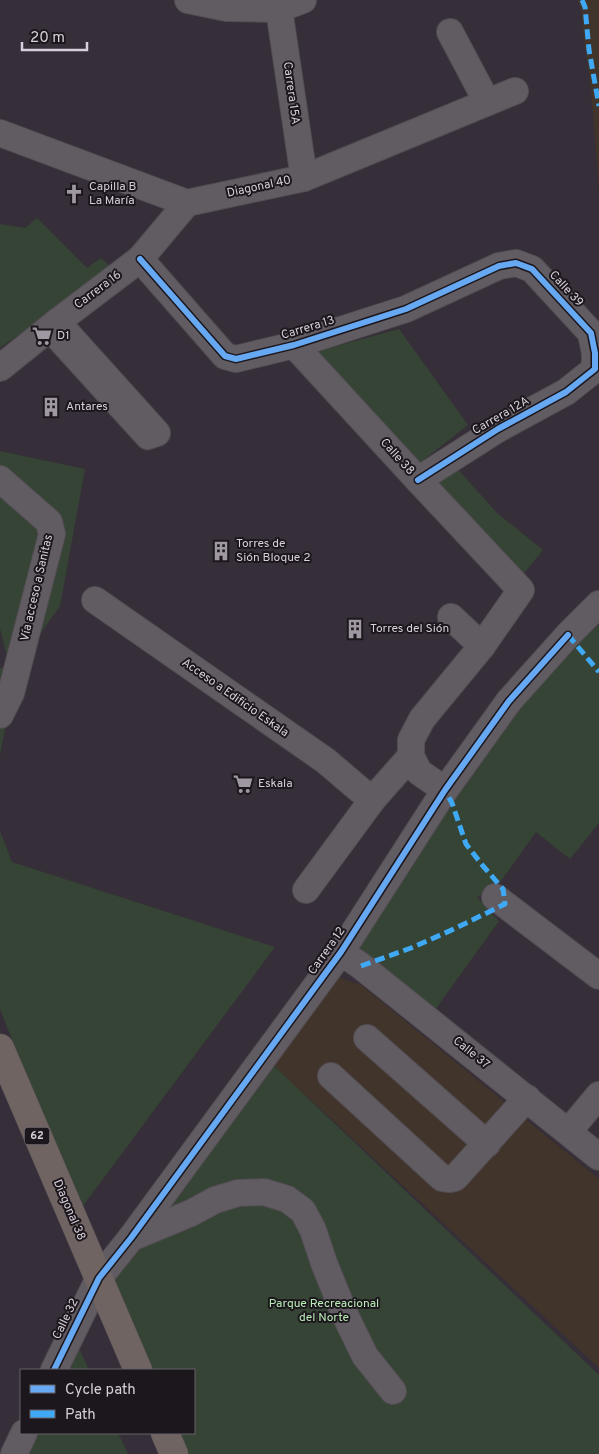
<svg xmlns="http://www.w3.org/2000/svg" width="599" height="1454" font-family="Overpass,sans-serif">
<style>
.commercial{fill:#41342a}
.green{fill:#354434}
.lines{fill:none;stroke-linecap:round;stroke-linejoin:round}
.minor-casing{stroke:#524c53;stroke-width:28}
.major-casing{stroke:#524c53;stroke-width:29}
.minor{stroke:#615c62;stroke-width:26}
.major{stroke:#706462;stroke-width:28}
.quiet{stroke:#3fa9f5;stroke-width:5;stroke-dasharray:10 5;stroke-linecap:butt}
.cycleway-casing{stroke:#1c161d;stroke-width:9}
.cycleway{stroke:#66a8f1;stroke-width:6}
.labels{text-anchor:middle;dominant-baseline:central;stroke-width:4;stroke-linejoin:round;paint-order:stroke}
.shield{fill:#1c161d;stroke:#9f98a1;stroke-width:1}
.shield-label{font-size:11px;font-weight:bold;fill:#d7cfd9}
.street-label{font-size:12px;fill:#d7cfd9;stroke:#1c161d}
.poi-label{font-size:12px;fill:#d7cfd9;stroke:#1c161d;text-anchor:start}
.park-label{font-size:12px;fill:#baedb6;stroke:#1c161d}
</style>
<rect width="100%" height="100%" fill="#362e38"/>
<g class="commercial">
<polygon points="578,0 599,0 599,190 591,89 584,39 581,10"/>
<polygon points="337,977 361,985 599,1179 599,1368 270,1062"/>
</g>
<g class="green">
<polygon points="37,218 87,268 101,258 112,268 0,348 0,224 25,228"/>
<polygon points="399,329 468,425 413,468 311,353"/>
<polygon points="0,451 85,469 60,606 4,684 8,714 0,755 0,668 9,666 0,628"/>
<polygon points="455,466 497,513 543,550 520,578 434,484"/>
<polygon points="599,625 599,823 570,859 536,832 496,888 477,897 499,921 432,1014 352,941 536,673"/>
<polygon points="0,831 12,862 275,947 80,1210 0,1009"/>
<polygon points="270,1062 599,1375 599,1454 187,1454 177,1433 194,1433 194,1370 149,1370 106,1275"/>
<polygon points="71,1331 89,1370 52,1370"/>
<polygon points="23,1433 118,1433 128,1454 13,1454"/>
</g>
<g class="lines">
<defs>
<g id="minor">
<polyline points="188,0 227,8 279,9 303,0"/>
<polyline points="279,9 304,178"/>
<polyline points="450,32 487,102"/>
<polyline points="0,133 187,203 304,178 515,91"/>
<polyline points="140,259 225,356 236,359 294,345 406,309 499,266 516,263 532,269 591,333 595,353 595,369 566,392 498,429 418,480"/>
<polyline points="50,328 148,436 157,433 57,322"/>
<polyline points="294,345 418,480 521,590 482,646 422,719 411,740 411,756 419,772 445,790"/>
<polyline points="0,368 57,322 140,259 187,203"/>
<polyline points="0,479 49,522 52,534 11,693 0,715"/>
<polyline points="95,600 326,761 360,790 373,799"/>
<polyline points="451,617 482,646"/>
<polyline points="306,890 373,799 411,756"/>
<polyline points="495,897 599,976"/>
<polyline points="341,952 361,966 599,1157"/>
<polyline points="367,1038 487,1144"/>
<polyline points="331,1076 442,1178 450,1179 455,1178 527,1098"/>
<polyline points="569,1131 599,1095"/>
<polyline points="131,1238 191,1213 215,1200 238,1193 264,1192 287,1199 303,1211 313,1230 324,1263 345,1315 365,1356 393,1391"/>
<polyline points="54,1370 99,1278 131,1238 341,952 445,790 509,701 568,635 599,604"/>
<polyline points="14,1454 24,1433"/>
</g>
<g id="major">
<polyline points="0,1048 138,1370"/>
<polyline points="165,1433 174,1454"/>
</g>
</defs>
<use href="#minor" class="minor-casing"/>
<use href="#major" class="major-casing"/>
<use href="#minor" class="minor"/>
<use href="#major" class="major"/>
<g class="quiet">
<polyline points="582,0 585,7 589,50 599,106"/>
<polyline points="568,635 599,672"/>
<polyline points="361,966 411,948 454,929 505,904 503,889 483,866 466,844 452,803 445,790"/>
</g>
<defs>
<g id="cycleway">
<polyline points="140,259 225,356 236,359 294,345 406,309 499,266 516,263 532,269 591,333 595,353 595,369 566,392 498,429 418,480"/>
<polyline points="54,1370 99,1278 131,1238 341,952 445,790 509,701 568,635"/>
</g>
</defs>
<use href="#cycleway" class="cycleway-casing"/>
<use href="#cycleway" class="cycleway"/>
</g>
<defs>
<symbol id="church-bare" viewBox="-9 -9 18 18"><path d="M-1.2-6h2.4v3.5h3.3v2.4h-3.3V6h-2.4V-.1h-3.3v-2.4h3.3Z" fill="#9f97a1" stroke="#1c161d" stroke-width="2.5" paint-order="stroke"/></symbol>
<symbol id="supermarket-bare" viewBox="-9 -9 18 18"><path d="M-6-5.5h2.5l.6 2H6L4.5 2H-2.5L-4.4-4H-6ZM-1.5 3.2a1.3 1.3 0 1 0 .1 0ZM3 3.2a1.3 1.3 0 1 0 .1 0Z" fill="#9f97a1" stroke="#1c161d" stroke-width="2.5" paint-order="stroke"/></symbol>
<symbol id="building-bare" viewBox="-9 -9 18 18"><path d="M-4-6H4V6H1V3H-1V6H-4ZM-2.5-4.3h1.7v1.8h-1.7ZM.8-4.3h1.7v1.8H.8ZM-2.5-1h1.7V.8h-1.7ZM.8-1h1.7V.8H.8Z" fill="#9f97a1" stroke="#1c161d" stroke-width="2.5" paint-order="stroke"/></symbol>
</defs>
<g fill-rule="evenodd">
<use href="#church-bare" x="60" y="180" width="28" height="28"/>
<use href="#supermarket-bare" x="28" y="322" width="28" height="28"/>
<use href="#building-bare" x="37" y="393" width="28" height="28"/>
<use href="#building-bare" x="207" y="537" width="28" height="28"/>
<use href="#building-bare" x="341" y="615" width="28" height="28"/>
<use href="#supermarket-bare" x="229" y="770" width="28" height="28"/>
</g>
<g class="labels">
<rect class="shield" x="24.5" y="1127.5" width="25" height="17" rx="4"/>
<g class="shield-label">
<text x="37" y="1136">62</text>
</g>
<g class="street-label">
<text transform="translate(291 93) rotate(82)">Carrera 15A</text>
<text transform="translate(259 187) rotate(-12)">Diagonal 40</text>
<text transform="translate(566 289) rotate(47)">Calle 39</text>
<text transform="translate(98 290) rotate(-37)">Carrera 16</text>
<text transform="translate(308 328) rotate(-17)">Carrera 13</text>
<text transform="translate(501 416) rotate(-30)">Carrera 12A</text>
<text transform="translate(397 457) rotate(48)">Calle 38</text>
<text transform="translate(37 588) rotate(-77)">Vía acceso a Sanitas</text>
<text transform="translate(235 698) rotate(35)">Acceso a Edificio Eskala</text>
<text transform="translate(327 951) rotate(-55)">Carrera 12</text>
<text transform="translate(471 1053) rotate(39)">Calle 37</text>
<text transform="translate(69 1210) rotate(67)">Diagonal 38</text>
<text transform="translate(66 1319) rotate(-64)">Calle 32</text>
</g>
<g class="poi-label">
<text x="89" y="187">Capilla B<tspan x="89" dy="14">La María</tspan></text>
<text x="57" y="336">D1</text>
<text x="66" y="407">Antares</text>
<text x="236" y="544">Torres de<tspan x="236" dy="14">Sión Bloque 2</tspan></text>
<text x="370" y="629">Torres del Sión</text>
<text x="258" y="784">Eskala</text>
</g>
<g class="park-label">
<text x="324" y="1304">Parque Recreacional<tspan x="324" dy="14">del Norte</tspan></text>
</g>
</g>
<rect x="20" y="1369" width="175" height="65" fill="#1c161d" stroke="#676068"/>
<rect x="30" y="1385" width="25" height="8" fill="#66a8f1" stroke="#676068"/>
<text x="65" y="1394" font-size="15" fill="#d7cfd9">Cycle path</text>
<rect x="30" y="1410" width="25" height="8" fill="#3fa9f5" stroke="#676068"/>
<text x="65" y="1419" font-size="15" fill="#d7cfd9">Path</text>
<path d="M22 42v8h65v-8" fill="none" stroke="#d7cfd9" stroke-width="2.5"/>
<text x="30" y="42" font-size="15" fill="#d7cfd9" stroke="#1c161d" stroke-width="4" paint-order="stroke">20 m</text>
</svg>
